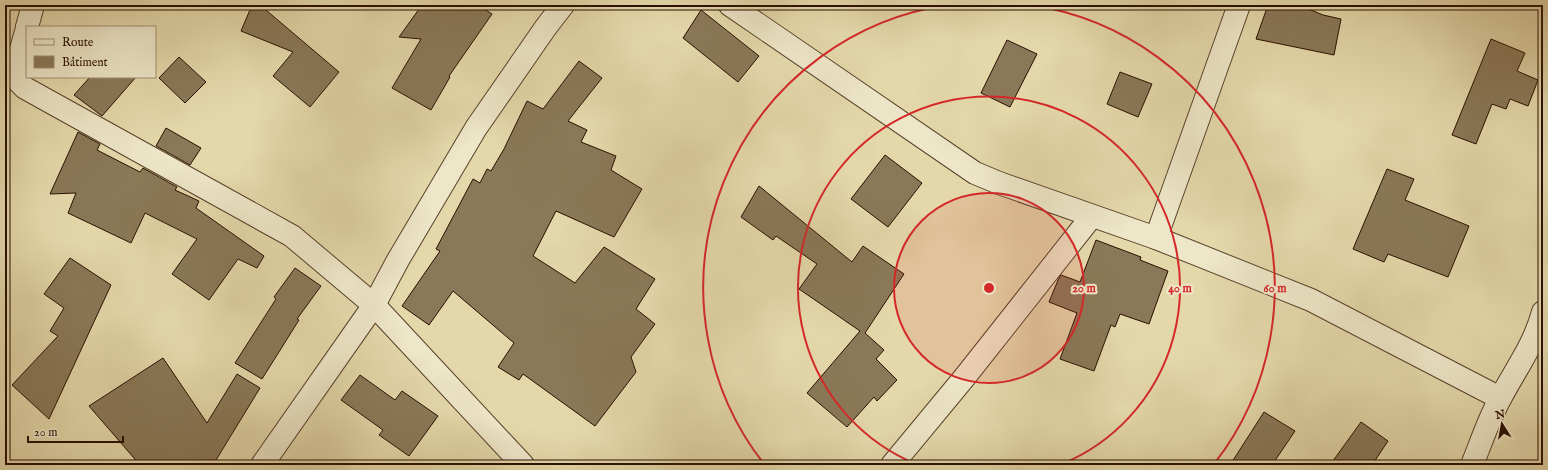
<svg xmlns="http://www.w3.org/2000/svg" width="1548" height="470" font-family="'IM FELL English',serif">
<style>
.building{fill:#8a7858;stroke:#290f00}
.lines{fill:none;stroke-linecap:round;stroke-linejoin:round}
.minor-casing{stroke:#58412a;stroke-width:24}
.minor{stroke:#ede6c8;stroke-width:22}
.ring{fill:none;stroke:#d62828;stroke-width:2}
.centre{fill:#d62828;stroke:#ede6c8;stroke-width:2}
.ring-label{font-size:12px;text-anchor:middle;font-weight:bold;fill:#d62828;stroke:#ede6c8;stroke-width:4;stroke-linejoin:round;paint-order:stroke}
</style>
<rect width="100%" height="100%" fill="#e4d8aa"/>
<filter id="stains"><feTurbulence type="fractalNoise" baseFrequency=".005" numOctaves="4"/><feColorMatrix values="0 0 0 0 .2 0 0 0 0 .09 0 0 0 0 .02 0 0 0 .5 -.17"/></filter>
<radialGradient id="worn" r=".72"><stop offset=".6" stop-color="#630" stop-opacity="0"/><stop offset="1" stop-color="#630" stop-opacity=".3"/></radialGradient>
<g class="building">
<polygon points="252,5 260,5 339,72 310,107 273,76 293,52 241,31"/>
<polygon points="422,5 478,5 492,14 449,76 450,77 431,110 392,88 421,39 399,37"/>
<polygon points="1268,5 1299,5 1323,15 1341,19 1334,55 1256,39"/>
<polygon points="701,10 759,56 738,82 683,38"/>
<polygon points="1491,39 1525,53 1517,71 1538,80 1528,106 1510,99 1506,109 1492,104 1476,144 1452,135"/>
<polygon points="1007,40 1037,54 1010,107 981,93"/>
<polygon points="179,57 206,82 185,103 159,78"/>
<polygon points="579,61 602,78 568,121 587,130 581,142 616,156 611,170 642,189 614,237 556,211 533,256 575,283 604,247 655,279 636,309 655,324 631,357 636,372 595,426 523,374 519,380 498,367 514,343 453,291 429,325 402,306 440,251 436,249 473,179 480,183 487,169 491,171 504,149 527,101 543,109"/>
<polygon points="1120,72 1152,84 1138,117 1107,104"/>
<polygon points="90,77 136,77 102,116 74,95"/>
<polygon points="166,128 201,148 190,165 156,146"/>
<polygon points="78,132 100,144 97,150 140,172 143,168 177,187 175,190 199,201 196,208 264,256 257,268 238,259 209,300 172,274 197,239 145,213 131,243 68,213 76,193 50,194"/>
<polygon points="885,155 922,183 888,227 851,199"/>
<polygon points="1387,169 1414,179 1405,200 1469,226 1448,277 1388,254 1384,262 1353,249"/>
<polygon points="759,186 852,262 863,246 904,274 865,333 884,350 876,359 897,380 877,401 874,397 847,427 807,393 860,331 799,289 817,264 776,236 773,240 741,217"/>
<polygon points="1096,240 1141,257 1140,260 1168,271 1149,324 1120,314 1115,327 1111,325 1094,371 1060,359 1077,313 1049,302 1058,280 1061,275 1080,282"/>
<polygon points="70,258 111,285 49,419 12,385 58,336 50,331 64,308 44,294"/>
<polygon points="295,268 321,286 297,319 299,320 262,379 235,363 276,299 274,297"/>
<polygon points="163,358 207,423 237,374 260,388 213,465 140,465 89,406"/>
<polygon points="360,375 395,400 402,391 438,416 409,456 379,435 383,430 341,400"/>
<polygon points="1264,412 1295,431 1272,465 1230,465"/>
<polygon points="1361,422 1388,441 1372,465 1330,465"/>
</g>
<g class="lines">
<defs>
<g id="minor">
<polyline points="730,5 975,173 999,183 1156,238 1311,300 1500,398"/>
<polyline points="27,27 33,5"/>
<polyline points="27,28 14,74 19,82 25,88 292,236 374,305 523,465"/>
<polyline points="1156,238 1239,5"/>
<polyline points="262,465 374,305 398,260 476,128 546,27 563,5"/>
<polyline points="892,465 964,378 1092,216"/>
<path d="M 1472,465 C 1481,443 1489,418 1501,397 C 1517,367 1534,345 1543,312"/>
</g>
</defs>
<use href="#minor" class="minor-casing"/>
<use href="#minor" class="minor"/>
</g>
<circle cx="989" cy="288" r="95" fill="#d62828" fill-opacity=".12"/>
<g class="ring">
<circle cx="989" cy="288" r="95"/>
<path d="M916 464A191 191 0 1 1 1062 464"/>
<path d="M764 464A286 286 0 0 1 947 5M1031 5A286 286 0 0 1 1214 464"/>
</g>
<circle cx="989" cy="288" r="6" class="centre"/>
<g class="ring-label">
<text x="1084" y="292">20 m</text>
<text x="1180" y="292">40 m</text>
<text x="1275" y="292">60 m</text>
</g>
<rect width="1548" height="470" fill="none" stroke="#e4d8aa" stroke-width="20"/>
<rect x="6" y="6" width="1536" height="458" fill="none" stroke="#290f00" stroke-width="2"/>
<rect x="10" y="10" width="1528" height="450" fill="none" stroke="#290f00"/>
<rect x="26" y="26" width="130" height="52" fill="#ede6c8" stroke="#9f9078"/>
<rect x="34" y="39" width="20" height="6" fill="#ede6c8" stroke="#9f9078"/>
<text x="62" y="46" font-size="12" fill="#290f00">Route</text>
<rect x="34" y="56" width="20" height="12" fill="#8a7858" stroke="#9f9078"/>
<text x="62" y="66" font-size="12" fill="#290f00">Bâtiment</text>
<g transform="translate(1502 424) rotate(349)" stroke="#ede6c8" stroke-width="3" paint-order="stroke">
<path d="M0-3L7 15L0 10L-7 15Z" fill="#290f00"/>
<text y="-6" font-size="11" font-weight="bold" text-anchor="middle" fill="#290f00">N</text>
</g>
<path d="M28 436v6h95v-6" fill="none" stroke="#290f00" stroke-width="2"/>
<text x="34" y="436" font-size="12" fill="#290f00" stroke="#ede6c8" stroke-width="3" paint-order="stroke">20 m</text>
<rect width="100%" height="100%" filter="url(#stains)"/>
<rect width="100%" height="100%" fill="url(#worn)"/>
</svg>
